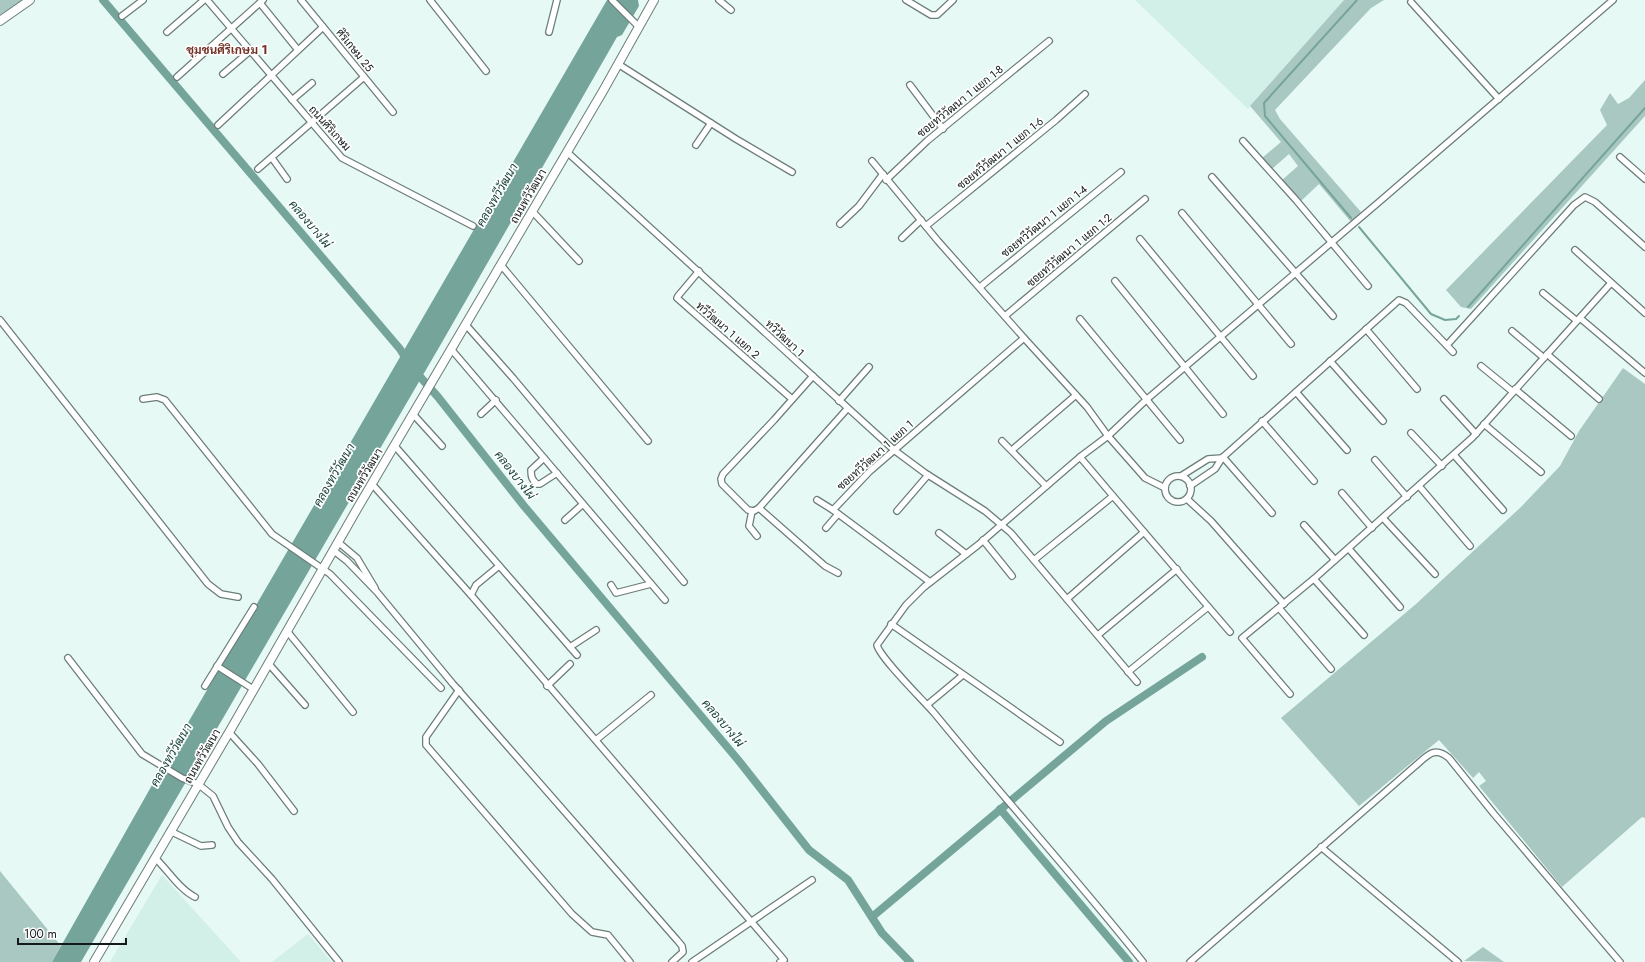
<svg xmlns="http://www.w3.org/2000/svg" width="1645" height="962" font-family="Jost,Sarabun,sans-serif">
<style>
.built{fill:#d2efe8}
.green{fill:#a9c8c2}
.water{fill:#75a49b}
.lines{fill:none;stroke-linecap:round;stroke-linejoin:round}
.stream{stroke:#75a49b;stroke-width:2}
.canal{stroke:#75a49b;stroke-width:8}
.minor-casing{stroke:#6c7d79;stroke-width:8}
.secondary-casing{stroke:#6c7d79;stroke-width:10}
.minor{stroke:#fff;stroke-width:5.5}
.secondary{stroke:#fff;stroke-width:8}
.labels{text-anchor:middle;dominant-baseline:central;stroke-width:3.5;stroke-linejoin:round;paint-order:stroke}
.street-label{font-size:11px;fill:#131a19;stroke:#fff}
.neighbourhood-label{font-size:12px;font-weight:bold;fill:#712d22;stroke:#fff}
.water-label{font-size:12px;font-style:italic;fill:#17433c;stroke:#fff}
</style>
<rect width="100%" height="100%" fill="#e6f9f5"/>
<g class="built">
<polygon points="1135,0 1344,0 1248,109"/>
<polygon points="162,875 241,962 110,962"/>
<polygon points="308,934 332,962 272,962"/>
</g>
<g class="green">
<polygon points="0,0 23,0 0,16"/>
<polygon points="1344,0 1384,0 1371,8 1275,110 1280,119 1361,212 1351,222 1319,184 1301,201 1282,180 1298,166 1289,154 1272,169 1262,158 1281,142 1250,106"/>
<polygon points="1645,80 1645,116 1471,309 1461,307 1446,290 1607,125 1600,110 1610,93 1618,104 1629,98"/>
<polygon points="1623,368 1645,384 1645,818 1642,817 1562,887 1479,786 1486,781 1479,772 1473,778 1439,740 1359,806 1281,718 1416,604 1521,507 1560,466 1579,431"/>
<polygon points="0,871 61,946 52,962 0,962"/>
<polygon points="1483,947 1504,962 1464,961"/>
</g>
<polygon class="water" points="607,0 638,0 639,6 622,35 617,37 441,344 81,962 52,962 160,771"/>
<g class="lines">
<g class="stream">
<polyline points="1351,218 1265,116 1264,103 1357,0"/>
<polyline points="1359,227 1431,314 1445,320 1456,319 1459,316"/>
<polyline points="1468,307 1645,108"/>
</g>
<g class="canal">
<polyline points="103,0 400,349 408,362"/>
<polyline points="415,371 438,397 524,506 739,761 809,850 848,880 882,933 910,962"/>
<polyline points="1000,809 1129,962"/>
<polyline points="872,917 1106,721 1202,657"/>
</g>
<defs>
<g id="minor">
<polyline points="207,0 342,158 473,226"/>
<polyline points="301,0 393,112"/>
<polyline points="430,0 486,71"/>
<polyline points="612,0 639,27"/>
<polyline points="719,0 731,10"/>
<polyline points="906,0 931,15 937,15 953,0"/>
<polyline points="1411,2 1499,99"/>
<polyline points="260,3 298,50"/>
<polyline points="122,16 143,0"/>
<polyline points="167,32 204,0"/>
<polyline points="549,32 557,0"/>
<polyline points="618,64 736,139 792,172"/>
<polyline points="223,74 250,51"/>
<polyline points="177,77 263,0"/>
<polyline points="910,85 943,129"/>
<polyline points="292,100 312,83"/>
<polyline points="218,125 323,27"/>
<polyline points="1243,141 1296,200 1368,286"/>
<polyline points="696,145 711,123"/>
<polyline points="567,152 894,450 925,473 985,511 1011,533 1137,682"/>
<polyline points="1620,157 1645,179"/>
<polyline points="272,158 287,179"/>
<polyline points="872,161 938,241 1024,338 869,472 833,510 930,582"/>
<polyline points="258,169 364,77"/>
<polyline points="1212,177 1333,316"/>
<polyline points="886,180 927,141 1049,41"/>
<polyline points="532,211 579,261"/>
<polyline points="1182,213 1291,344"/>
<polyline points="840,224 859,206 883,174"/>
<polyline points="926,226 1056,120 1085,94"/>
<polyline points="902,238 921,220"/>
<polyline points="1140,239 1253,376"/>
<polyline points="1575,250 1645,313"/>
<polyline points="501,265 648,441"/>
<polyline points="699,271 678,296 677,298 792,399"/>
<polyline points="1115,281 1223,414"/>
<polyline points="980,287 1121,172"/>
<polyline points="1543,293 1577,321"/>
<polyline points="1005,316 1145,199"/>
<polyline points="1580,318 1645,373"/>
<polyline points="1080,319 1180,440"/>
<polyline points="0,320 208,584 221,594 238,597"/>
<polyline points="466,325 513,378 684,582"/>
<polyline points="1366,329 1417,389"/>
<polyline points="1512,331 1544,358"/>
<polyline points="1024,338 1087,407 1108,436 1145,478 1165,488"/>
<polyline points="1447,345 1574,205 1585,197 1595,202 1645,247"/>
<polyline points="451,349 665,600"/>
<polyline points="1547,354 1599,399"/>
<polyline points="1330,361 1383,421"/>
<polyline points="1481,366 1513,392"/>
<polyline points="813,376 774,420 723,474 721,479 722,484 748,510 754,511 759,508 825,566 838,573"/>
<polyline points="1515,389 1571,436"/>
<polyline points="1296,392 1347,450"/>
<polyline points="143,399 157,397 165,400 272,534 330,574 441,688"/>
<polyline points="1444,399 1476,434"/>
<polyline points="839,401 869,367"/>
<polyline points="413,414 442,446"/>
<polyline points="481,414 496,400"/>
<polyline points="1262,421 1314,481"/>
<polyline points="1484,424 1541,472"/>
<polyline points="1411,433 1442,466"/>
<polyline points="1002,441 1046,486"/>
<polyline points="394,445 577,655"/>
<polyline points="1012,450 1076,395"/>
<polyline points="1454,455 1503,510"/>
<polyline points="1080,457 1113,496"/>
<polyline points="1223,457 1272,513"/>
<path d="M 544,458 L 531,470 C 531,477 532,480 537,484 L 540,484 L 557,473"/>
<polyline points="1222,458 1399,300 1406,303 1453,352"/>
<polyline points="1375,460 1407,497"/>
<circle cx="1178" cy="489" r="13"/>
<polyline points="1181,476 1208,459 1222,458 1215,469 1190,486"/>
<polyline points="372,484 471,595 779,954 784,960 780,962"/>
<polyline points="1419,486 1470,546"/>
<polyline points="1342,493 1372,528"/>
<polyline points="1187,499 1211,521 1284,604"/>
<polyline points="817,500 833,510"/>
<polyline points="759,508 847,409"/>
<polyline points="752,511 749,526 757,536"/>
<polyline points="897,511 928,475"/>
<polyline points="1383,518 1435,574"/>
<polyline points="565,520 583,504"/>
<polyline points="1304,525 1335,560"/>
<polyline points="826,528 838,514"/>
<polyline points="939,533 966,554"/>
<polyline points="983,540 1012,576"/>
<polyline points="338,542 357,558 375,588"/>
<polyline points="1349,549 1400,607"/>
<polyline points="333,550 347,561 377,592 453,684 677,940 682,946 683,952 672,962"/>
<polyline points="1034,560 1113,496 1230,632"/>
<polyline points="1314,579 1364,635"/>
<polyline points="611,585 616,593 651,584"/>
<polyline points="471,595 476,585 499,566"/>
<polyline points="1067,599 1144,532"/>
<polyline points="1279,608 1331,669"/>
<polyline points="891,624 1060,742"/>
<polyline points="287,631 353,712"/>
<polyline points="1098,635 1177,569"/>
<polyline points="570,647 596,630"/>
<polyline points="68,658 142,754 182,778 198,784 213,796 228,827 238,842 272,879 339,962"/>
<polyline points="268,663 305,705"/>
<polyline points="217,666 253,689"/>
<polyline points="1128,672 1208,607"/>
<polyline points="205,686 254,607"/>
<polyline points="547,686 570,664"/>
<polyline points="459,690 426,737 426,745 572,914 592,932 608,935 630,962"/>
<polyline points="1290,694 1242,638 1316,577 1472,438 1611,283"/>
<polyline points="927,705 963,675"/>
<polyline points="229,732 258,764 294,811"/>
<polyline points="596,740 651,695"/>
<polyline points="170,831 201,846 212,845"/>
<polyline points="1321,847 1458,962"/>
<path d="M 155,858 C 168,870 179,889 195,897"/>
<polyline points="692,962 812,880"/>
<path d="M 1143,962 C 1076,878 1003,797 935,714 C 923,700 880,658 877,645 L 906,605 L 924,587 L 978,545 L 1080,457 L 1108,436 L 1146,400 L 1379,202 L 1613,0"/>
<path d="M 1190,962 L 1414,767 C 1427,756 1434,745 1449,758 L 1494,814 L 1620,962"/>
</g>
<g id="secondary">
<polyline points="0,21 30,0"/>
<polyline points="94,962 231,729 357,509 603,91 654,0"/>
</g>
</defs>
<use href="#minor" class="minor-casing"/>
<use href="#secondary" class="secondary-casing"/>
<use href="#minor" class="minor"/>
<use href="#secondary" class="secondary"/>
</g>
<g class="labels">
<g class="street-label">
<text transform="translate(355 50) rotate(51)">ศิริเกษม 25</text>
<text transform="translate(960 101) rotate(-39)">ซอยทวีวัฒนา 1 แยก 1-8</text>
<text transform="translate(330 128) rotate(48)">ถนนศิริเกษม</text>
<text transform="translate(1000 153) rotate(-39)">ซอยทวีวัฒนา 1 แยก 1-6</text>
<text transform="translate(528 196) rotate(-60)">ถนนทวีวัฒนา</text>
<text transform="translate(1044 221) rotate(-39)">ซอยทวีวัฒนา 1 แยก 1-4</text>
<text transform="translate(1069 250) rotate(-40)">ซอยทวีวัฒนา 1 แยก 1-2</text>
<text transform="translate(728 330) rotate(41)">ทวีวัฒนา 1 แยก 2</text>
<text transform="translate(785 338) rotate(43)">ทวีวัฒนา 1</text>
<text transform="translate(875 455) rotate(-42)">ซอยทวีวัฒนา 1 แยก 1</text>
<text transform="translate(364 475) rotate(-59)">ถนนทวีวัฒนา</text>
<text transform="translate(202 756) rotate(-60)">ถนนทวีวัฒนา</text>
</g>
<g class="neighbourhood-label">
<text x="227" y="50">ชุมชนศิริเกษม 1</text>
</g>
<g class="water-label">
<text transform="translate(497 195) rotate(-60)">คลองทวีวัฒนา</text>
<text transform="translate(310 224) rotate(50)">คลองบางไผ่</text>
<text transform="translate(334 475) rotate(-60)">คลองทวีวัฒนา</text>
<text transform="translate(515 475) rotate(52)">คลองบางไผ่</text>
<text transform="translate(723 723) rotate(50)">คลองบางไผ่</text>
<text transform="translate(171 755) rotate(-60)">คลองทวีวัฒนา</text>
</g>
</g>
<path d="M18 938v6h108v-6" fill="none" stroke="#131a19" stroke-width="2"/>
<text x="24" y="938" font-size="12" fill="#131a19" stroke="#ffffff" stroke-width="3" paint-order="stroke">100 m</text>
</svg>
